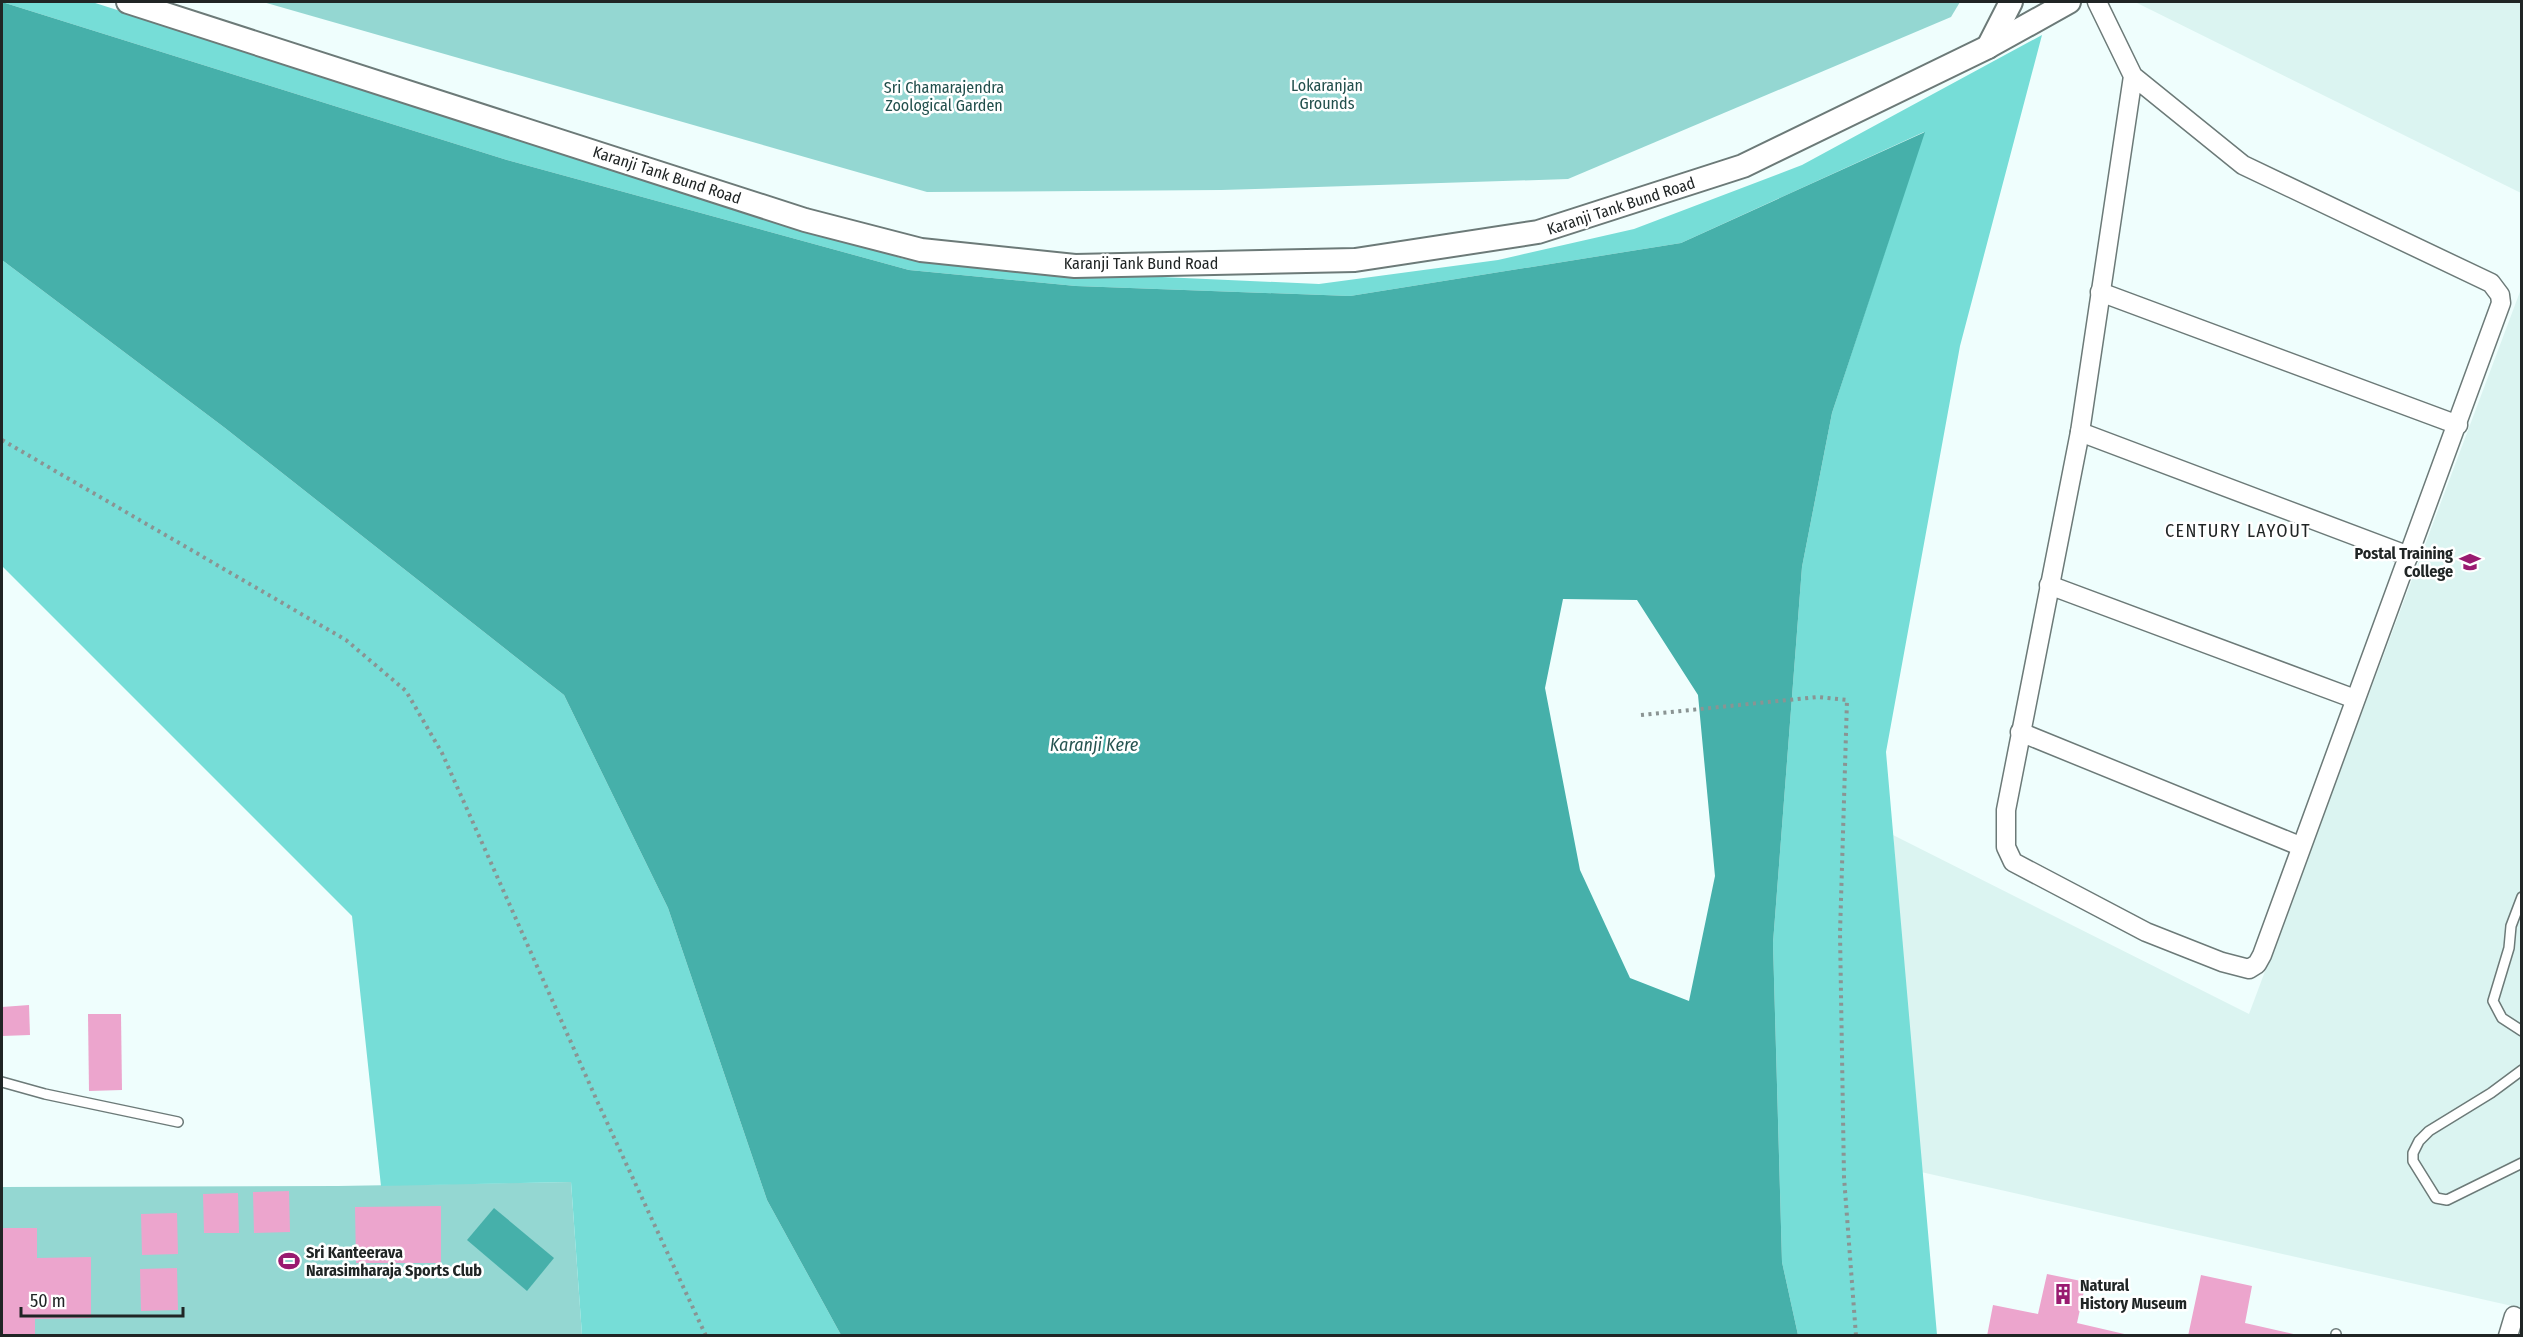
<svg xmlns="http://www.w3.org/2000/svg" width="2523" height="1337" font-family="'Fira Sans Condensed',sans-serif">
<style>
.built{fill:#dbf4f1}
.green{fill:#94d7d2}
.forest{fill:#76ddd7}
.water{fill:#46b0aa;fill-rule:evenodd}
.building{fill:#eca5cd}
.lines{fill:none;stroke-linecap:round;stroke-linejoin:round}
.service-casing{stroke:#6c7a78;stroke-width:12}
.minor-casing{stroke:#6c7a78;stroke-width:21}
.tertiary-casing{stroke:#6c7a78;stroke-width:26}
.path{stroke:#8a9493;stroke-width:4;stroke-dasharray:3 4.5;stroke-linecap:butt}
.service{stroke:#fff;stroke-width:9}
.minor{stroke:#fff;stroke-width:18}
.tertiary{stroke:#fff;stroke-width:22}
.labels{text-anchor:middle;dominant-baseline:central;stroke-width:5;stroke-linejoin:round;paint-order:stroke}
.park-label{font-size:16px;fill:#214f4c;stroke:#fff}
.street-label{font-size:16px;fill:#202525;stroke:#fff}
.poi-label{font-size:16px;font-weight:bold;fill:#202525;stroke:#fff;text-anchor:start}
.neighbourhood-label{font-size:18px;letter-spacing:1.5px;fill:#202525;stroke:#fff}
.water-label{font-size:18px;font-style:italic;fill:#275552;stroke:#fff}
</style>
<rect width="100%" height="100%" fill="#effefd"/>
<g class="built">
<polygon points="2135,2 2521,2 2521,193"/>
<polygon points="2521,289 2521,1308 1921,1172 1893,835 2249,1014"/>
</g>
<g class="green">
<polygon points="263,2 1960,2 1951,17 1568,179 1221,190 927,192"/>
<polygon points="571,1182 582,1335 2,1335 2,1187 338,1186"/>
</g>
<g class="forest">
<polygon points="2,2 92,2 904,259 1074,273 1319,284 1498,260 1634,229 1802,165 2042,35 1960,346 1886,752 1937,1335 1798,1335 1782,1262 1773,943 1802,567 1832,413 1924,132 1681,243 1350,296 1076,286 909,270 507,160"/>
<polygon points="2,260 225,428 564,695 668,908 767,1200 841,1335 582,1335 571,1182 381,1186 352,916 2,566"/>
</g>
<g class="water">
<path d="M 2,2 L 507,160 L 909,270 L 1076,286 L 1350,296 L 1681,243 L 1925,132 L 1832,413 L 1802,567 L 1773,943 L 1782,1262 L 1798,1335 L 841,1335 L 767,1200 L 668,908 L 564,695 L 225,428 L 2,260 ZM 1563,599 L 1637,600 L 1698,695 L 1715,876 L 1689,1001 L 1630,978 L 1580,870 L 1545,688 Z"/>
<polygon points="494,1208 554,1258 527,1291 467,1240"/>
</g>
<g class="building">
<polygon points="29,1005 30,1035 2,1036 2,1007"/>
<polygon points="88,1014 121,1014 122,1090 89,1091"/>
<polygon points="289,1191 290,1232 254,1233 253,1192"/>
<polygon points="238,1193 239,1233 204,1233 203,1194"/>
<polygon points="441,1206 441,1263 356,1263 355,1207"/>
<polygon points="177,1213 178,1254 142,1255 141,1214"/>
<polygon points="2,1228 37,1228 37,1258 91,1257 91,1318 35,1319 35,1336 2,1336"/>
<polygon points="177,1268 178,1310 141,1311 140,1269"/>
<polygon points="2047,1274 2086,1282 2077,1323 2133,1336 1987,1336 1993,1305 2038,1314"/>
<polygon points="2201,1275 2252,1286 2245,1323 2302,1336 2188,1336"/>
</g>
<g class="lines">
<defs>
<g id="service">
<polyline points="2522,897 2511,926 2509,948 2493,1001 2502,1018 2522,1031"/>
<polyline points="2522,1070 2491,1093 2429,1131 2419,1141 2413,1153 2413,1161 2436,1198 2447,1200 2522,1163"/>
<polyline points="2,1082 45,1094 178,1122"/>
<polyline points="2336,1336 2336,1334"/>
</g>
<g id="minor">
<polyline points="2097,2 2133,76 2243,165 2491,283 2500,295 2501,303 2262,955 2257,964 2249,969 2222,962 2146,932 2013,862 2006,847 2006,810 2080,432 2133,76"/>
<polyline points="2100,292 2458,425"/>
<polyline points="2080,432 2409,556"/>
<polyline points="2049,585 2355,699"/>
<polyline points="2020,732 2300,846"/>
<polyline points="2508,1336 2514,1316"/>
</g>
<g id="tertiary">
<polyline points="128,2 805,220 921,250 1075,266 1355,260 1538,232 1743,166 1988,47 2069,2"/>
<polyline points="1988,47 2011,2"/>
</g>
</defs>
<use href="#service" class="service-casing"/>
<use href="#minor" class="minor-casing"/>
<use href="#tertiary" class="tertiary-casing"/>
<g class="path">
<polyline points="2,440 346,640 406,691 442,753 598,1103 706,1336"/>
<polyline points="1641,715 1818,697 1847,700 1840,933 1844,1177 1856,1336"/>
</g>
<use href="#service" class="service"/>
<use href="#minor" class="minor"/>
<use href="#tertiary" class="tertiary"/>
</g>
<defs>
<symbol id="university-bare" viewBox="-9 -9 18 18"><path d="M0-5L7-2L0 1L-7-2ZM-4 1L0 2.5L4 1V4Q0 6-4 4Z" fill="#991a70" stroke="#fff" stroke-width="2.5" paint-order="stroke"/></symbol>
<symbol id="stadium-bare" viewBox="-9 -9 18 18"><path d="M0-5a6.5 5 0 1 0 0 10a6.5 5 0 1 0 0-10ZM-3.5-1.8h7v3.6h-7Z" fill="#991a70" stroke="#fff" stroke-width="2.5" paint-order="stroke"/></symbol>
<symbol id="building-bare" viewBox="-9 -9 18 18"><path d="M-4-6H4V6H1V3H-1V6H-4ZM-2.5-4.3h1.7v1.8h-1.7ZM.8-4.3h1.7v1.8H.8ZM-2.5-1h1.7V.8h-1.7ZM.8-1h1.7V.8H.8Z" fill="#991a70" stroke="#fff" stroke-width="2.5" paint-order="stroke"/></symbol>
</defs>
<g fill-rule="evenodd">
<use href="#university-bare" x="2455" y="547" width="30" height="30"/>
<use href="#stadium-bare" x="274" y="1246" width="30" height="30"/>
<use href="#building-bare" x="2048" y="1279" width="30" height="30"/>
</g>
<g class="labels">
<g class="park-label">
<text x="1327" y="85">Lokaranjan<tspan x="1327" dy="18">Grounds</tspan></text>
<text x="944" y="87">Sri Chamarajendra<tspan x="944" dy="18">Zoological Garden</tspan></text>
</g>
<g class="street-label">
<text transform="translate(667 175) rotate(18)">Karanji Tank Bund Road</text>
<text transform="translate(1621 206) rotate(-18)">Karanji Tank Bund Road</text>
<text x="1141" y="263">Karanji Tank Bund Road</text>
</g>
<g class="poi-label">
<text x="2453" y="553" text-anchor="end">Postal Training<tspan x="2453" dy="18">College</tspan></text>
<text x="306" y="1252">Sri Kanteerava<tspan x="306" dy="18">Narasimharaja Sports Club</tspan></text>
<text x="2080" y="1285">Natural<tspan x="2080" dy="18">History Museum</tspan></text>
</g>
<g class="neighbourhood-label">
<text x="2238" y="531">CENTURY LAYOUT</text>
</g>
<g class="water-label">
<text x="1094" y="745">Karanji Kere</text>
</g>
</g>
<rect width="2523" height="1337" fill="none" stroke="#202525" stroke-width="6"/>
<path d="M21 1307v9h162v-9" fill="none" stroke="#202525" stroke-width="3"/>
<text x="30" y="1307" font-size="18" fill="#202525" stroke="#ffffff" stroke-width="4.5" paint-order="stroke">50 m</text>
</svg>
